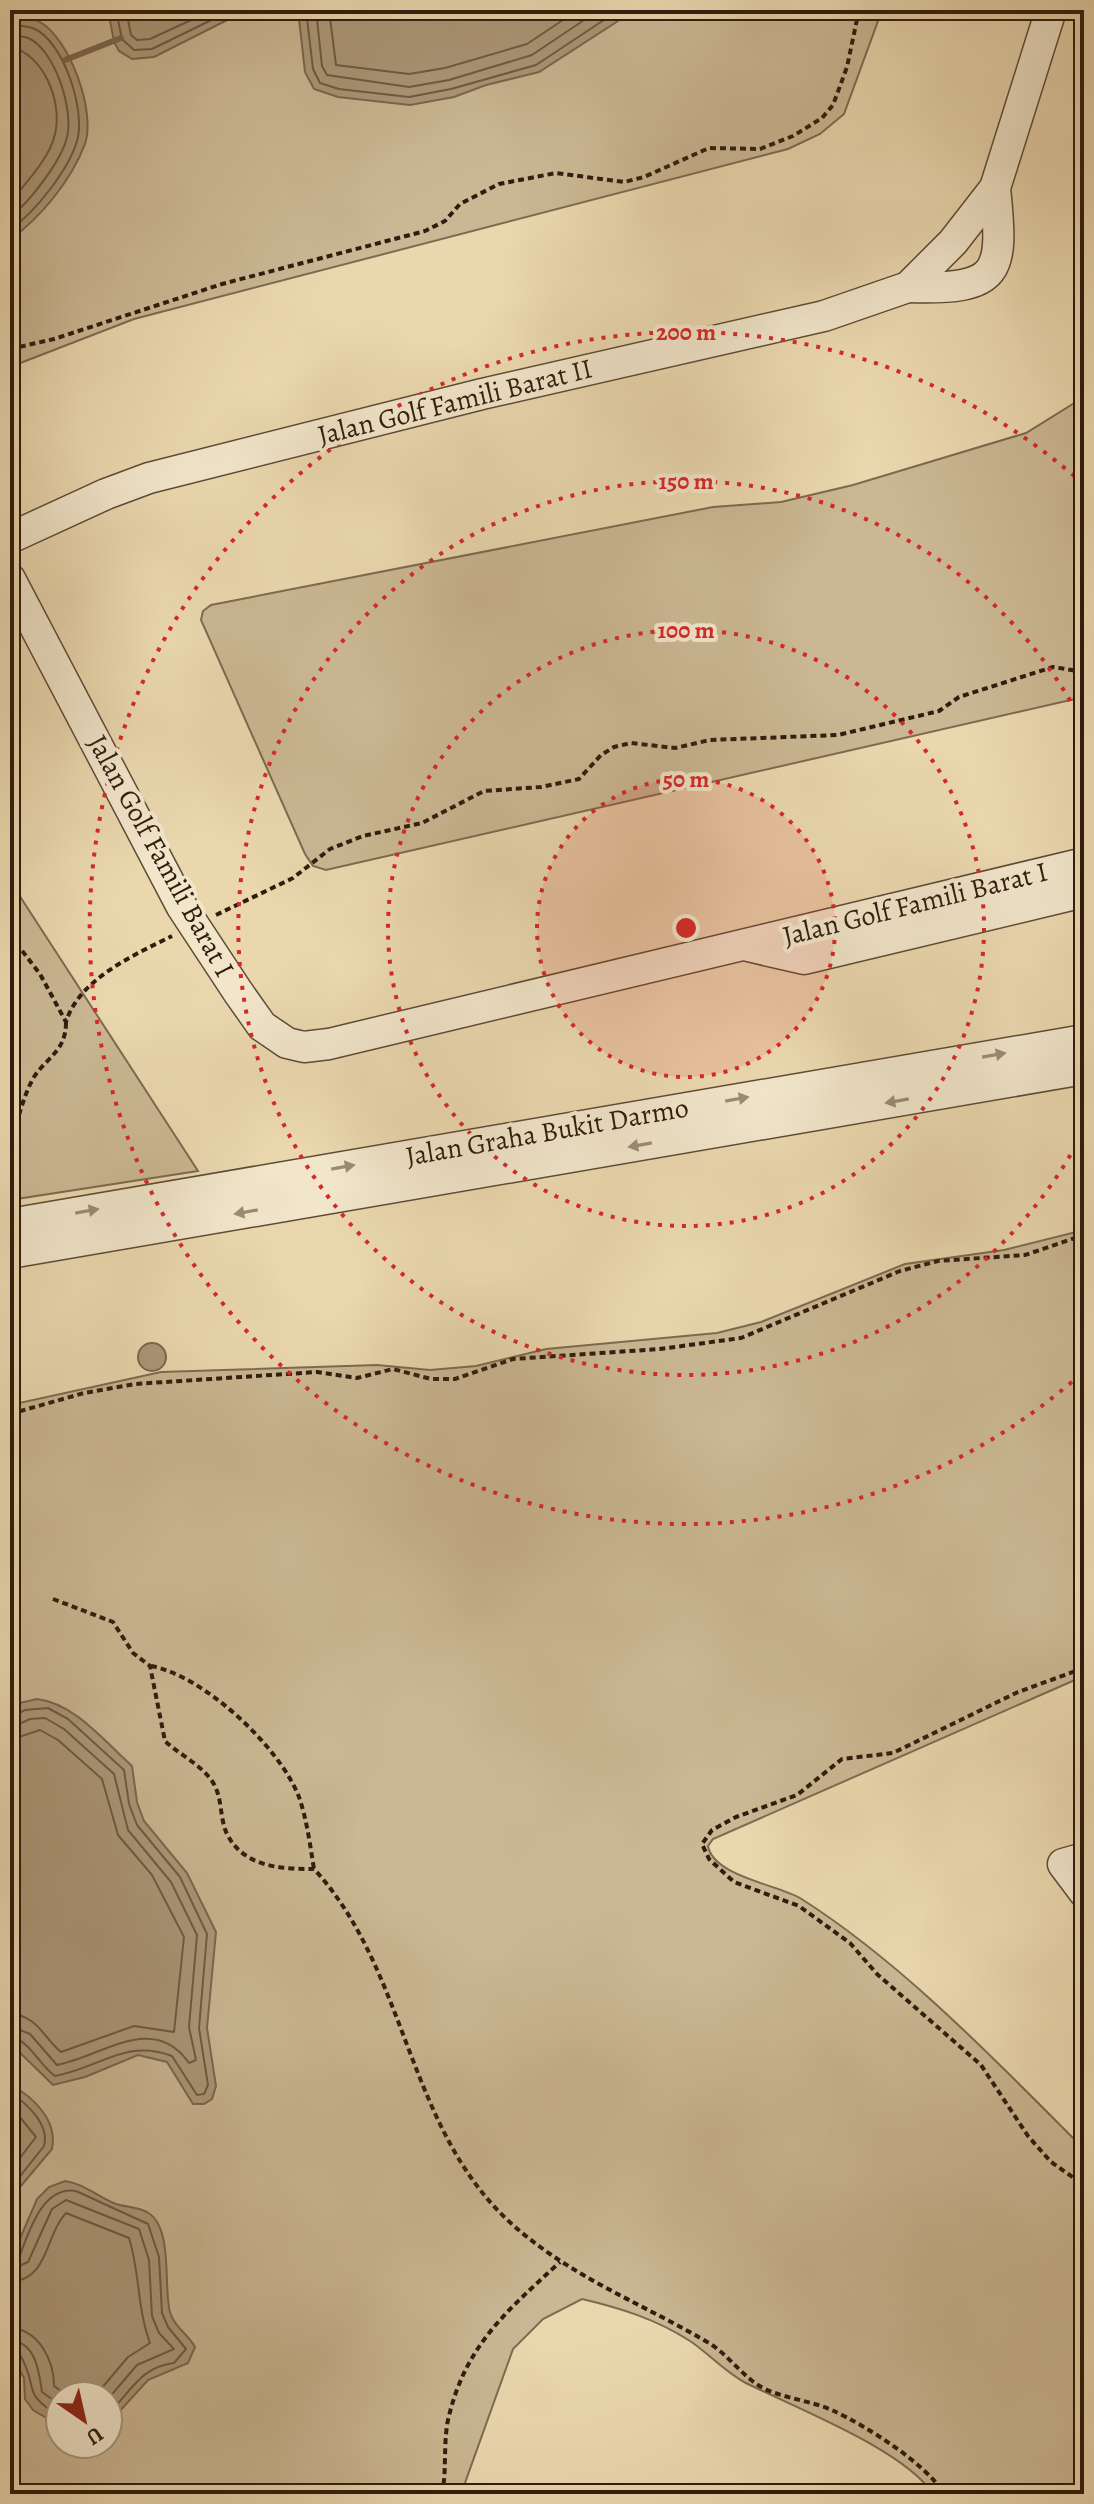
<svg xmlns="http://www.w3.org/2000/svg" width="1094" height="2504" font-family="Alegreya,serif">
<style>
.green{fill:#cab793;stroke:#7d6a50;stroke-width:2;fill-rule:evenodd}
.water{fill:#ab9778;stroke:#7a664e;stroke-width:2}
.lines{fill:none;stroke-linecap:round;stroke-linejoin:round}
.shore{stroke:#6e5a43;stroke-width:2}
.stream{stroke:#7a664e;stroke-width:6}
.minor-casing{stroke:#5e4b36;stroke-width:33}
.path{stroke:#301c0e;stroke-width:4;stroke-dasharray:6 4;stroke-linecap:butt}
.minor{stroke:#f1e5ca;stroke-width:30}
.oneway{fill:#9a8b75}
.ring{fill:none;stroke:#d62828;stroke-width:4;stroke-dasharray:4 8}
.labels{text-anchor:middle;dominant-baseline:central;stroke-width:8;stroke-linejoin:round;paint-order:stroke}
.street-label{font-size:28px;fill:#301c0e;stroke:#f1e5ca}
.centre{fill:#d62828;stroke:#f1e5ca;stroke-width:4}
.ring-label{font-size:24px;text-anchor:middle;font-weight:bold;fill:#d62828;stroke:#f1e5ca;stroke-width:8;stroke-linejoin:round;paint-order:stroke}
</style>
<rect width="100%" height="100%" fill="#ead7ae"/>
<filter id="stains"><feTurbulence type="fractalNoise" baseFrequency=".0025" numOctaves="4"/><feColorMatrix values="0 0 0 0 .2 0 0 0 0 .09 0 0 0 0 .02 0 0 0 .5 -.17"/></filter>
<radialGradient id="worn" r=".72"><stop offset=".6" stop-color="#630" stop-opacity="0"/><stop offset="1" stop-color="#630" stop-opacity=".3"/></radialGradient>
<g class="green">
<polygon points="10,10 882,10 844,114 820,134 788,149 134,319 10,367"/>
<polygon points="1084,397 1084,697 326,870 313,866 305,854 201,620 203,611 211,605 713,507 781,502 853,485 1026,433"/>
<polygon points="10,881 198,1171 10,1200"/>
<path d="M 1084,1230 L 1084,1676 L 713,1839 L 708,1846 C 713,1876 778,1885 800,1898 C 903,1963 998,2063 1084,2149 L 1084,2494 L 933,2494 C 904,2449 793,2407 744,2382 C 724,2371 708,2353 690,2341 C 656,2319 620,2308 582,2299 L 543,2319 L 513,2349 L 461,2494 L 10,2494 L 10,1405 L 161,1372 L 377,1365 L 430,1370 L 476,1366 L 546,1349 L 717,1333 L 761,1322 L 905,1264 L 1004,1250 ZM 60,2396 L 108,2396 L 108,2444 L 60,2444 Z"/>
</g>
<g class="water">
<polygon points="108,10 247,10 154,57 132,59 119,51 114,42"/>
<polygon points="298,10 635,10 539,72 486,85 454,97 410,105 338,97 314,89 305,72"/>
<path d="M 10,16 C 19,18 33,18 40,22 C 70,39 96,112 85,144 C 71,181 41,217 10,240 Z"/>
<circle cx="152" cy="1357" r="14"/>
<path d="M 37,1699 C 74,1703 105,1742 132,1766 L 137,1802 L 144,1821 L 187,1873 L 216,1932 L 207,2028 L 216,2086 L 212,2099 L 204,2104 L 193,2104 L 167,2062 L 138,2055 L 85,2077 L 53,2085 L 10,2043 L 10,1712 L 20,1703 Z"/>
<path d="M 10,2084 C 33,2097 58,2120 52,2149 L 10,2199 Z"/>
<path d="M 65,2181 C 85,2184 98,2197 116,2204 C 126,2207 137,2207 147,2212 C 174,2227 163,2288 170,2312 C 174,2327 188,2334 195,2347 L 188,2363 L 148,2380 L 108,2424 L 108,2396 L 60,2396 L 60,2426 L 33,2410 L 25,2399 L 24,2378 L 12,2356 L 11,2342 L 10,2262 L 37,2199 L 49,2187 Z"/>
</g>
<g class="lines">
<g class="shore">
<polyline points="116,10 122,39 134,50 152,49 232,10"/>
<polyline points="126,10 131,35 137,40 150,39 213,10"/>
<polyline points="306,10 313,69 320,83 339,89 409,97 451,89 536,65 619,10"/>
<polyline points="316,10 322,66 327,75 409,87 449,80 532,55 599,10"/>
<polyline points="329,10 336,65 409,74 445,68 527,44 578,10"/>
<path d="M 10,24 C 17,26 28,26 35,29 C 64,43 86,111 77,141 C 68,171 35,212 10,230"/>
<path d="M 10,34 C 16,36 23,36 28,38 C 55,49 74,111 67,137 C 62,160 29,203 10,217"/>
<path d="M 10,47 C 43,53 63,102 55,134 C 50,158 25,184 10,202"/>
<path d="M 10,1718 L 25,1710 L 48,1708 L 68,1719 L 124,1770 L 129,1804 L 137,1825 L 180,1877 L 207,1934 L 199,2028 L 208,2085 L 204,2094 L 197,2095 L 172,2056 C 126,2038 100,2068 55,2076 C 39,2065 29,2039 10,2037"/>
<path d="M 10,1728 L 30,1719 L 45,1718 L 64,1729 L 114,1774 L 128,1830 L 171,1882 L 197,1935 L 189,2027 L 196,2060 L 189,2063 C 153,2012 103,2056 57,2065 L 30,2034 L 10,2026"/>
<path d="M 10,1740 L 40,1730 L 58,1740 L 102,1779 L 118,1835 L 152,1875 L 184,1937 L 174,2032 L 134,2026 L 61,2052 C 43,2037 37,2015 10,2014"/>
<path d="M 10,2093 C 27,2103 50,2125 44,2146 L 10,2189"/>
<polyline points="10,2105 36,2137 10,2171"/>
<path d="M 10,2259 L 20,2255 C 30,2229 43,2186 76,2191 L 148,2224 L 159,2257 L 162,2313 L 168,2327 L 186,2349 L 174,2363 C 140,2367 131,2392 108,2414"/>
<polyline points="10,2270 28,2262 52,2209 66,2200 139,2229 149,2260 152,2316 159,2333 174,2349 137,2365 108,2399"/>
<path d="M 10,2282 C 49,2280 45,2235 66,2213 L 129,2238 C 140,2273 137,2308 150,2343 L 128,2357 L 95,2396"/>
<path d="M 10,2328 C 39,2329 54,2361 54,2386 L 68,2396"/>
<path d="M 10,2340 C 36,2342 39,2372 42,2392 L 60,2405"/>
<path d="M 10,2350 L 19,2353 C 41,2390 18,2390 60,2417"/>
</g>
<polyline class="stream" points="65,60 121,38"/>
<defs>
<g id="minor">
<path d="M 908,287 C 1001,290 1004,274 995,188"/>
<polyline points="10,538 106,494 149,478 482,394 824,316 908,287 953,242 995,188 1051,10"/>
<polyline points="10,579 182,907 238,992 262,1026 287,1043 304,1047 329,1044 1084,863"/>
<polyline points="748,946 804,959 1084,892"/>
<polyline points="10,1224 1084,1040"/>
<polyline points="10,1253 1084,1069"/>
<polyline points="1084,1858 1063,1864 1084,1892"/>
</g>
</defs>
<use href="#minor" class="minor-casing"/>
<g class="path">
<polyline points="10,349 54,339 222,284 425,231 445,221 460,204 499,184 556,173 624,182 644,177 709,148 760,149 793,136 822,118 833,105 847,67 859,10"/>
<polyline points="216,915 293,878 330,849 363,836 422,823 484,791 541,787 579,779 601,755 614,747 631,743 675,748 710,740 838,735 939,711 959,697 1053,667 1084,672"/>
<path d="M 10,935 L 40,974 L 66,1022 C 79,979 134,955 172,936"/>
<path d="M 19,1115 C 23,1102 27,1089 34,1077 C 48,1056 66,1051 66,1022"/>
<polyline points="10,1414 84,1393 135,1384 317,1372 357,1378 393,1369 431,1379 455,1379 513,1359 660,1349 741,1338 900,1271 938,1261 1025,1255 1084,1235"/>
<path d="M 53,1599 L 113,1622 L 133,1653 L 150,1666 L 165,1741 C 180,1755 200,1764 212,1781 C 223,1797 219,1817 227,1834 C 244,1868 283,1869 314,1869 C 409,1972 406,2130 513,2225 C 571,2277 643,2304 709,2343 C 730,2356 743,2378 765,2389 C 787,2399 812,2401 834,2411 C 866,2426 927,2464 944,2494"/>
<path d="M 151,1666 C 204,1676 279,1746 299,1797 C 307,1820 310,1845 314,1869"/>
<polyline points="1084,1668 1018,1692 893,1753 842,1759 797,1795 736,1817 712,1830 702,1844 709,1859 734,1882 799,1906 850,1943 877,1974 981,2065 1028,2136 1051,2162 1084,2185"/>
<path d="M 442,2494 C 447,2470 443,2445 448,2420 C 465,2345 507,2311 560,2262"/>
</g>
<use href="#minor" class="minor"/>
</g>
<defs><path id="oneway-solid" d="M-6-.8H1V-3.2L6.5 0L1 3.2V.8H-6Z" transform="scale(2)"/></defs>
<g class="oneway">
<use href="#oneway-solid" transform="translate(994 1055) rotate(-10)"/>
<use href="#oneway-solid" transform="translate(737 1099) rotate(-10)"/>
<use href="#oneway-solid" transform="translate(897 1101) rotate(170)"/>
<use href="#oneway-solid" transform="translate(640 1145) rotate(170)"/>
<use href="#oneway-solid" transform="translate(343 1167) rotate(-10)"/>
<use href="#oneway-solid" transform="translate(87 1211) rotate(-10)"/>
<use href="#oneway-solid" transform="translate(246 1212) rotate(170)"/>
</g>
<circle cx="686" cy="928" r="149" fill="#d62828" fill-opacity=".12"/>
<g class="ring">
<circle cx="686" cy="928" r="149"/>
<circle cx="686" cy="928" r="298"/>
<path d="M1082 1134A447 447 0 1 1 1082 722"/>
<path d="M1081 1374A596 596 0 1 1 1081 482"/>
</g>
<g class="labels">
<g class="street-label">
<text transform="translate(455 402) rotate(-14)">Jalan Golf Famili Barat II</text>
<text transform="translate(161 856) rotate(61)">Jalan Golf Famili Barat I</text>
<text transform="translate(915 904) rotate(-14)">Jalan Golf Famili Barat I</text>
<text transform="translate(547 1132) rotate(-10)">Jalan Graha Bukit Darmo</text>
</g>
</g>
<circle cx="686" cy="928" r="12" class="centre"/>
<g class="ring-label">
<text x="686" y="340">200 m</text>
<text x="686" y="489">150 m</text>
<text x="686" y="638">100 m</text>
<text x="686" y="787">50 m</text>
</g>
<rect width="1094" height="2504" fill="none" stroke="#ead7ae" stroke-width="40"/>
<rect x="12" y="12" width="1070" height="2480" fill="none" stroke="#301c0e" stroke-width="4"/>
<rect x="20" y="20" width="1054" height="2464" fill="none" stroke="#301c0e" stroke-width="2"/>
<g transform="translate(84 2420) rotate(146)"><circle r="38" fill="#f1e5ca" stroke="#a4957f" stroke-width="2"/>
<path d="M0-6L14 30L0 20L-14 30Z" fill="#8f2418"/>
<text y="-12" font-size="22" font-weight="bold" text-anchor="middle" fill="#301c0e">U</text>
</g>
<rect width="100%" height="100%" filter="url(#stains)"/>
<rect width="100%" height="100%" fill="url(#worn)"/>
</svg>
